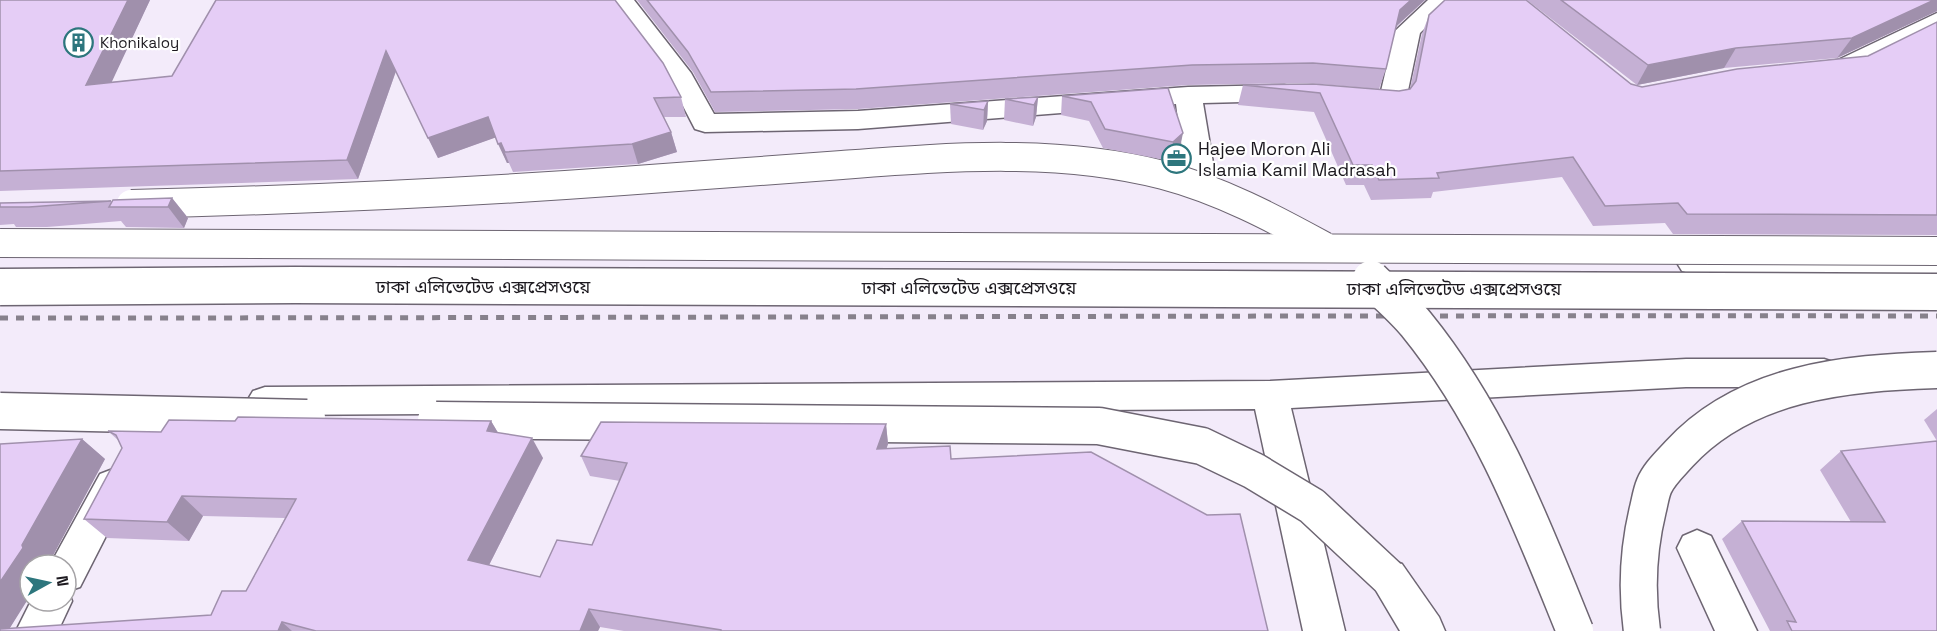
<svg xmlns="http://www.w3.org/2000/svg" width="1937" height="631" font-family="'Space Grotesk','Noto Sans Bengali',sans-serif">
<style>
.lines{fill:none;stroke-linecap:round;stroke-linejoin:round}
.street-casing{stroke:#6d6572;stroke-width:3}
.highway-casing{stroke:#6d6572;stroke-width:3}
.street{fill:#fff;fill-rule:evenodd}
.highway{fill:#fff;fill-rule:evenodd}
.tram{stroke:#87818c;stroke-width:1.5}
.rail{stroke:#87818c;stroke-width:5;stroke-dasharray:8 8;stroke-linecap:butt}
.highway-bridge-far1-casing{stroke:#6d6572;stroke-width:30;stroke-linecap:butt}
.highway-bridge-casing{stroke:#6d6572;stroke-width:39;stroke-linecap:butt}
.highway-bridge-far1{stroke:#fff;stroke-width:28}
.highway-bridge{stroke:#fff;stroke-width:36}
.wall{fill:#c5b0d4}
.shaded-wall{fill:#a090ac}
.building{fill:#e5cdf6;stroke:#a090ac;stroke-width:1.5}
.labels{text-anchor:middle;dominant-baseline:central;stroke-width:4.5;stroke-linejoin:round;paint-order:stroke}
.far-poi-label{font-size:15px;fill:#1d1a20;stroke:#fff;text-anchor:start}
.poi-label{font-size:18px;fill:#1d1a20;stroke:#fff;text-anchor:start}
.street-label{font-size:18px;fill:#1d1a20;stroke:#fff}
</style>
<rect width="100%" height="100%" fill="#f3ebfa"/>
<g class="lines">
<defs>
<g id="street">
<polygon points="609,0 634,0 691,73 714,114 858,111 1188,87 1284,85 1294,87 1298,93 1294,99 1284,101 1203,103 1217,187 1212,194 1202,197 1192,194 1187,187 1176,104 858,129 705,132 695,129 670,81"/>
<polygon points="1428,0 1454,0 1420,33 1406,100 1402,106 1392,108 1347,103 1343,97 1347,91 1357,89 1381,91 1395,31"/>
<path d="M 1937,13 L 1937,31 C 1904,47 1852,84 1816,75 L 1812,69 L 1816,63 L 1838,60 Z"/>
<polygon points="1693,252 1937,258 1937,282 1693,274 1682,271 1677,263 1682,255"/>
<polygon points="1686,359 1824,359 1836,363 1841,373 1836,383 1824,387 1686,387 1291,408 1345,631 1303,631 1255,409 265,415 253,411 247,401 253,391 265,387 1270,381"/>
<polygon points="113,469 126,474 132,485 80,587 68,591 72,601 58,631 16,631 31,601 66,601 66,565 50,565 100,474"/>
<polygon points="1697,530 1711,536 1757,631 1715,631 1677,548 1683,536"/>
</g>
<polygon id="highway" points="1388,559 1402,564 1439,617 1445,631 1400,631 1368,577 1374,564"/>
</defs>
<use href="#street" class="street-casing"/>
<use href="#highway" class="highway-casing"/>
<use href="#street" class="street"/>
<use href="#highway" class="highway"/>
<polyline class="tram" points="0,286 905,285 1152,289 1937,287"/>
<path class="rail" d="M 0,318 C 646,318 1291,315 1937,316"/>
<defs>
<g id="highway-bridge-far1">
<path d="M 131,204 C 295,200 459,193 623,181 C 696,176 769,170 842,165 C 948,157 1058,148 1163,175 C 1220,190 1273,218 1324,246"/>
<polyline points="0,243 1937,251"/>
</g>
<g id="highway-bridge">
<path d="M 1371,279 C 1386,294 1403,308 1416,324 C 1491,416 1531,523 1575,631"/>
<polyline points="0,287 295,285 1937,292"/>
<polyline points="0,411 307,418"/>
<polyline points="436,420 1099,426 1202,446 1254,471 1312,506 1388,577"/>
<path d="M 1642,631 C 1636,589 1638,550 1648,509 C 1650,501 1651,493 1654,486 C 1659,474 1670,464 1679,454 C 1745,382 1845,373 1937,370"/>
</g>
</defs>
<use href="#highway-bridge-far1" class="highway-bridge-far1-casing"/>
<use href="#highway-bridge" class="highway-bridge-casing"/>
<use href="#highway-bridge-far1" class="highway-bridge-far1"/>
<use href="#highway-bridge" class="highway-bridge"/>
</g>
<g class="wall">
<polygon points="0,0 150,0 111,82 172,76 216,0 681,97 686,117 664,117 671,132 677,152 638,164 513,172 509,163 507,163 496,137 438,158 396,71 358,179 0,191"/>
<polygon points="637,0 1425,0 1396,27 1386,69 1379,89 1307,83 1188,85 858,109 715,112 693,72"/>
<polygon points="1527,0 1937,0 1937,11 1837,58 1724,68 1637,85"/>
<polygon points="1429,15 1631,84 1642,87 1868,56 1937,22 1937,235 1673,234 1665,223 1593,226 1562,177 1433,192 1431,198 1371,200 1364,185 1346,185 1314,112 1238,105 1243,85 1399,91 1410,89 1422,34"/>
<polygon points="1168,88 1179,153 1170,161 1103,148 1089,121 1061,115 1062,96"/>
<polygon points="1038,97 1036,117 1033,126 1004,120 1005,99"/>
<polygon points="988,101 987,121 983,130 951,124 950,104"/>
<polygon points="172,198 188,218 184,228 126,227 121,221 47,227 16,227 14,224 0,225 0,203 111,201 112,202"/>
<polygon points="1937,409 1937,441 1924,420"/>
<polygon points="235,421 491,421 498,433 543,458 489,565 540,577 592,545 620,481 590,476 581,456 886,424 888,444 886,448 951,459 1268,631 624,631 600,627 598,631 0,631 82,439 105,459 48,564 9,629 211,615 246,591 285,518 203,516 189,541 107,538 84,519 122,448 119,441 108,431 161,432"/>
<polygon points="1937,441 1937,631 1770,631 1722,539 1742,521 1851,522 1820,470 1841,451"/>
</g>
<g class="shaded-wall">
<polygon points="128,0 150,0 101,105 86,85"/>
<polygon points="1411,0 1425,0 1393,29 1400,10"/>
<polygon points="1934,0 1937,0 1937,11 1837,58 1852,38"/>
<polygon points="1736,48 1724,68 1637,85 1648,65"/>
<polygon points="386,51 396,71 358,179 347,160"/>
<polygon points="1038,97 1036,117 1033,126 1034,105"/>
<polygon points="988,101 987,121 983,130 984,110"/>
<polygon points="488,117 497,137 438,158 428,138"/>
<polygon points="671,132 677,152 638,164 632,144"/>
<polygon points="1183,133 1179,153 1170,161 1173,142"/>
<polygon points="501,143 509,163 507,163 498,144"/>
<polygon points="172,198 188,218 184,228 168,207"/>
<polygon points="491,421 503,441 487,431"/>
<polygon points="886,424 888,444 880,469 877,449"/>
<polygon points="532,438 543,458 482,579 468,560"/>
<polygon points="82,439 105,459 48,565 30,565 30,596 8,631 0,631 0,582"/>
<polygon points="182,496 203,516 189,541 167,522"/>
<polygon points="589,609 600,627 598,631 580,631"/>
<polygon points="282,622 292,631 278,631"/>
</g>
<g class="building">
<polygon points="0,0 128,0 86,85 172,76 216,0 615,0 663,63 681,97 654,98 671,132 632,144 505,152 501,143 498,144 488,117 428,138 386,51 347,160 0,171"/>
<polygon points="647,0 1411,0 1400,10 1386,69 1313,63 1192,65 856,89 711,92 688,52"/>
<polygon points="1445,0 1526,0 1631,84 1642,87 1737,69 1868,56 1937,22 1937,215 1687,214 1678,203 1605,206 1573,157 1437,173 1439,178 1379,180 1372,165 1353,165 1320,93 1243,85 1313,84 1399,91 1410,89 1416,81 1429,15"/>
<polygon points="1561,0 1934,0 1852,38 1736,48 1648,65"/>
<polygon points="1168,88 1183,133 1173,142 1105,129 1091,102 1062,96"/>
<polygon points="1038,97 1034,105 1005,99"/>
<polygon points="988,101 984,110 950,104"/>
<polygon points="172,198 168,207 109,207 113,200"/>
<polygon points="111,201 29,207 0,207 0,203"/>
<polygon points="238,417 491,421 487,431 532,438 468,560 540,577 557,540 592,545 627,463 581,456 601,422 886,424 877,449 950,446 951,459 1091,452 1207,515 1240,514 1268,631 721,631 721,630 589,609 580,631 316,631 282,622 278,631 0,631 0,629 211,615 222,591 246,591 296,499 182,496 167,522 84,519 122,448 116,435 108,431 161,432 169,420 235,421"/>
<polygon points="82,439 22,545 23,548 0,582 0,444"/>
<polygon points="1937,441 1937,631 1792,631 1787,621 1796,622 1742,521 1885,522 1841,451"/>
</g>
<defs>
<symbol id="building-ring" viewBox="-11 -11 22 22"><circle r="9.5" fill="#fff" stroke="#2d767d" stroke-width="1.5"/><path d="M-4-6H4V6H1V3H-1V6H-4ZM-2.5-4.3h1.7v1.8h-1.7ZM.8-4.3h1.7v1.8H.8ZM-2.5-1h1.7V.8h-1.7ZM.8-1h1.7V.8H.8Z" fill="#2d767d"/></symbol>
<symbol id="office-ring" viewBox="-11 -11 22 22"><circle r="9.5" fill="#fff" stroke="#2d767d" stroke-width="1.5"/><path d="M-6-3h4V-5.5h4V-3h4V5H-6ZM-1-4.5V-3h2v-1.5ZM-6 0V1H6V0Z" fill="#2d767d"/></symbol>
</defs>
<g fill-rule="evenodd">
<use href="#building-ring" x="62" y="26" width="33" height="33"/>
<use href="#office-ring" x="1160" y="142" width="33" height="33"/>
</g>
<g class="labels">
<g class="far-poi-label">
<text x="100" y="42">Khonikaloy</text>
</g>
<g class="poi-label">
<text x="1198" y="148">Hajee Moron Ali<tspan x="1198" dy="21">Islamia Kamil Madrasah</tspan></text>
</g>
<g class="street-label">
<text x="483" y="286">ঢাকা এলিভেটেড এক্সপ্রেসওয়ে</text>
<text x="969" y="287">ঢাকা এলিভেটেড এক্সপ্রেসওয়ে</text>
<text x="1454" y="288">ঢাকা এলিভেটেড এক্সপ্রেসওয়ে</text>
</g>
</g>
<g transform="translate(48 583) rotate(82)"><circle r="28" fill="#ffffff" stroke="#a5a3a6" stroke-width="1.5"/>
<path d="M0-4.5L10 22L0 15L-10 22Z" fill="#2d767d"/>
<text y="-9" font-size="16" font-weight="bold" text-anchor="middle" fill="#1d1a20">N</text>
</g>
</svg>
